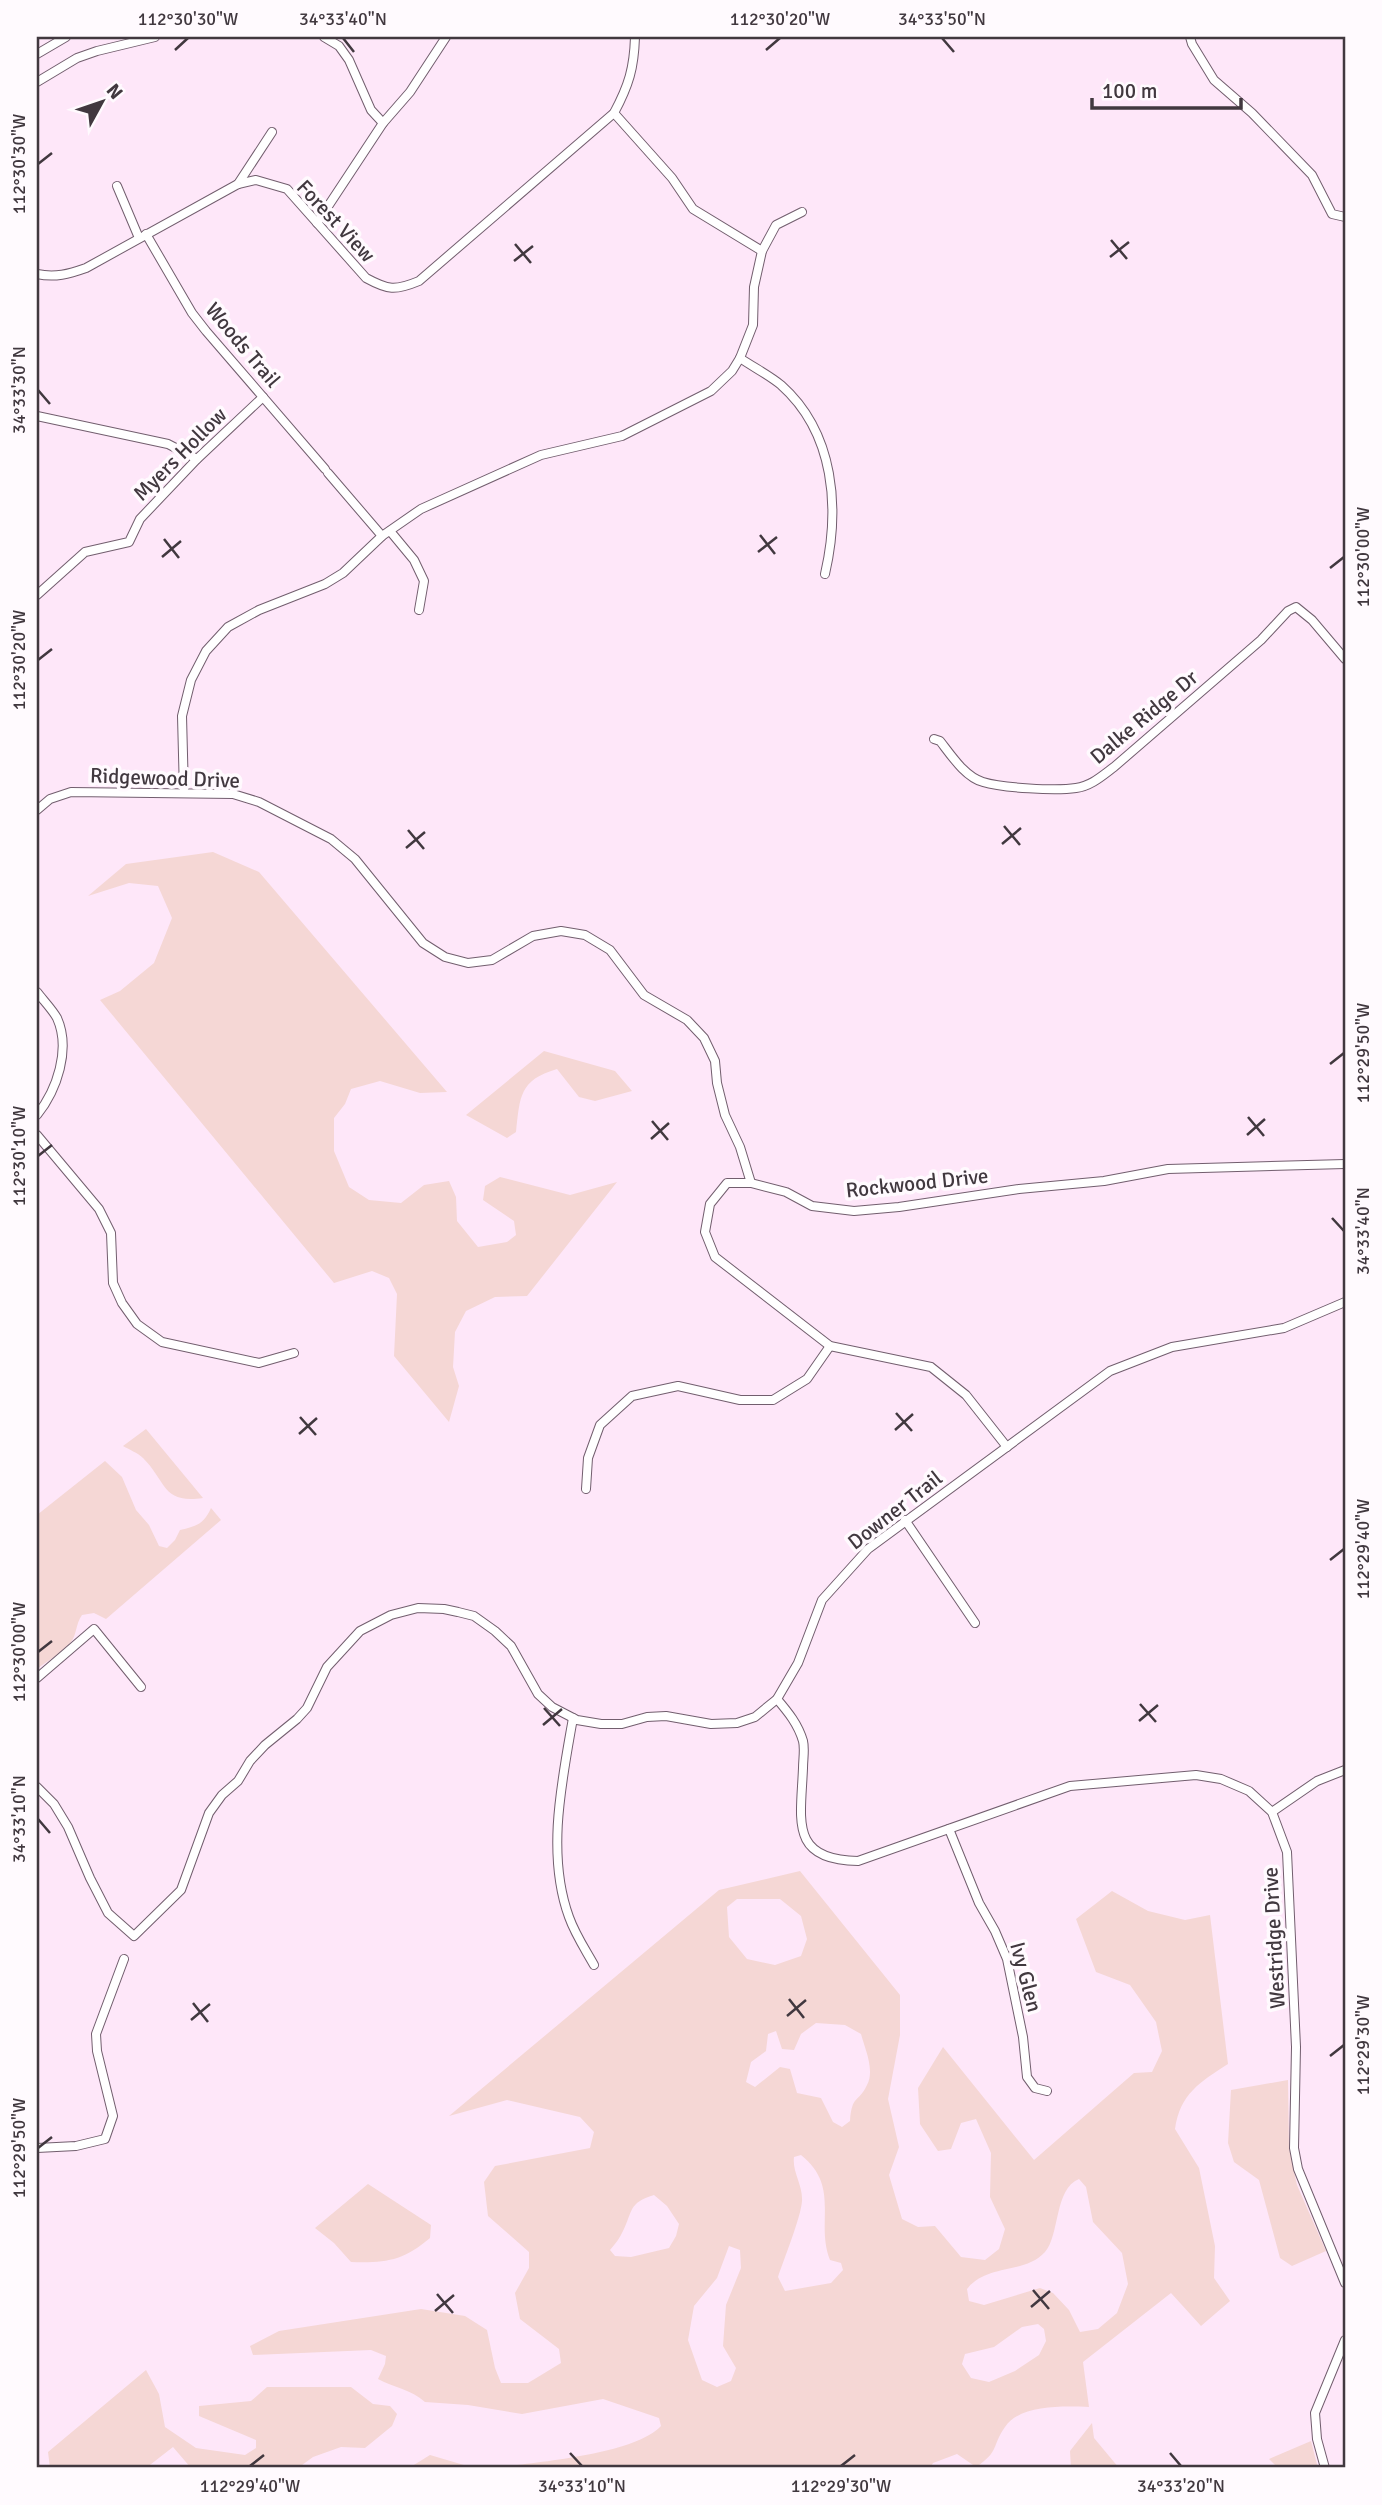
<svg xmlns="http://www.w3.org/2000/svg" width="1382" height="2505" font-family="Signika,sans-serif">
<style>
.green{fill:#f5d7d5;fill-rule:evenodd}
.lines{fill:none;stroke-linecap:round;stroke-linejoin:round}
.minor-casing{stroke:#725e6e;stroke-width:10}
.minor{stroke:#fff;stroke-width:8}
.ticks{fill:none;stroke:#41383f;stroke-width:2.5}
.labels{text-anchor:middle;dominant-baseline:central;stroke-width:7;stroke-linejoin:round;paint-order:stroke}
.street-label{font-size:21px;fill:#41383f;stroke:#fffafe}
.neatline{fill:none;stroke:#41383f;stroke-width:2.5}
.ticks-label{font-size:18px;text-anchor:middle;fill:#41383f}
</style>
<rect width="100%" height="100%" fill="#fee7f9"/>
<g class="green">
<polygon points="213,852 259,872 447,1092 420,1093 380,1081 351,1089 345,1104 334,1118 334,1151 349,1187 369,1200 401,1203 424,1185 449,1181 456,1197 457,1221 478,1247 507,1242 516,1235 514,1221 483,1200 485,1186 500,1177 570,1195 617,1182 527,1296 495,1297 466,1311 455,1332 453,1367 459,1386 449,1422 394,1356 397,1294 389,1278 372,1271 334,1283 100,1000 120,991 154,963 172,918 158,886 129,883 88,896 126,864"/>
<path d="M 544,1051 L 615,1071 L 632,1091 L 595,1101 L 579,1097 L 557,1069 C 519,1080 520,1097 516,1132 L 507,1138 L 466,1115 Z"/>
<path d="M 146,1429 L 203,1498 C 162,1504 167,1482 143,1458 C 138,1453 130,1450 123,1446 Z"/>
<path d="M 105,1461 L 122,1477 L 136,1510 L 149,1525 L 159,1546 L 167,1548 L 175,1540 L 180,1530 C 197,1526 204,1524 211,1508 L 221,1520 L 106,1619 L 94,1613 L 82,1615 C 75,1625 77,1636 70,1643 C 62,1653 47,1661 37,1669 L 37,1515 Z"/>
<path d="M 800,1871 L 900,1995 L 900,2035 L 888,2099 L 899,2147 L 889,2175 L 902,2219 L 918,2227 L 935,2226 L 961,2257 L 985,2260 L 999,2249 L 1005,2229 L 990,2197 L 991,2153 L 976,2119 L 961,2123 L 951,2149 L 938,2151 L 920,2124 L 918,2088 L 943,2047 L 1034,2160 L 1134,2073 L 1152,2072 L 1162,2051 L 1156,2022 L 1130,1985 L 1096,1972 L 1076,1919 L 1112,1891 L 1148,1911 L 1185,1920 L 1210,1915 L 1228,2064 C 1200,2082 1180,2094 1175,2129 L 1199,2168 L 1215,2246 L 1214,2278 L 1230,2301 L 1201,2326 L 1171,2293 L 1083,2362 L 1089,2407 C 1065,2406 1020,2404 1005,2427 C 991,2447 1000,2451 976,2467 L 957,2454 L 933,2463 L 930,2468 L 494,2468 C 536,2462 633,2455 661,2426 L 659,2418 L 603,2399 L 522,2414 L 468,2405 L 425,2402 C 411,2389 394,2388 378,2379 L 385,2364 L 386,2356 L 371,2350 L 253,2355 L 250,2346 L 279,2331 L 421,2309 L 465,2316 L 487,2330 L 495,2368 L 501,2383 L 528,2383 L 561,2363 L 559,2349 L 520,2319 L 515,2293 L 529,2268 L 529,2252 L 488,2216 L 484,2182 L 495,2166 L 590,2148 L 594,2132 L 580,2117 L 507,2100 L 449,2116 L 719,1890 ZM 737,1899 L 780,1899 L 801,1916 L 807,1939 L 801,1956 L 775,1965 L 747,1959 L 729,1937 L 727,1907 ZM 816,2023 L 845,2025 L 861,2034 C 865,2049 875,2070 867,2085 C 858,2104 852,2094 850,2121 L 842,2127 L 833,2122 L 821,2098 L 797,2093 L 790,2069 L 780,2067 L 755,2087 L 746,2082 L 751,2062 L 766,2051 L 768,2034 L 776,2031 L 782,2049 L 794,2050 L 801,2034 ZM 801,2155 C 841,2187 815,2222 830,2260 L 841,2263 L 843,2270 L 831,2283 L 785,2291 L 778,2277 C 784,2259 801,2217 802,2201 C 803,2185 792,2172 794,2157 ZM 1079,2179 L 1086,2187 L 1093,2222 L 1122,2253 L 1128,2284 L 1117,2313 L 1098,2329 L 1080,2332 L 1069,2310 L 1053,2293 L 1040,2288 L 984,2305 L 969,2301 L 967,2289 C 988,2263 1024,2275 1045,2252 C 1060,2235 1054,2189 1079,2179 ZM 654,2195 L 667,2206 L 679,2224 L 676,2236 L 669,2248 L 631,2257 L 615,2256 L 610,2250 C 615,2244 620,2238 623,2231 C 633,2211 628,2203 654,2195 ZM 729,2246 L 740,2250 L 741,2268 L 726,2305 L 723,2346 L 736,2368 L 731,2381 L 717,2387 L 702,2380 L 688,2340 L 694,2306 L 717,2278 ZM 1038,2324 L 1044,2329 L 1046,2341 L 1039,2355 L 1015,2371 L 989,2382 L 971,2378 L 962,2364 L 965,2354 L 994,2347 L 1022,2327 Z"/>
<polygon points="1288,2080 1289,2148 1297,2185 1326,2251 1292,2266 1280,2258 1259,2180 1234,2162 1228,2143 1231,2090"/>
<path d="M 368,2184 L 431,2225 L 430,2238 C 403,2261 386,2263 351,2262 L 334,2243 L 315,2228 Z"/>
<polygon points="146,2370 159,2394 165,2427 196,2448 245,2455 256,2448 256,2440 199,2416 199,2406 251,2401 267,2387 351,2387 373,2404 390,2406 397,2414 392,2426 365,2448 341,2447 313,2457 298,2468 191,2468 173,2447 146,2468 50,2468 48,2452"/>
<polygon points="1092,2423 1094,2438 1119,2468 1071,2468 1070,2451"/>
<polygon points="1311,2441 1318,2468 1278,2468 1269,2459"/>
<polygon points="430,2455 474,2468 409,2468"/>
</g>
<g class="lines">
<defs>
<g id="minor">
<polyline points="324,37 339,46 349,60 371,110 383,123"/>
<polyline points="1190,37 1192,44 1214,80 1252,113 1312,175 1332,214 1345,217"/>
<polyline points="37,54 66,37"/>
<polyline points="37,82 77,58 97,51 155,37"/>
<polyline points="614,113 672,178 693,209 762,251"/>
<polyline points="238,184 272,132"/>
<polyline points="117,186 139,238"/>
<polyline points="317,223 383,123 410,92 446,37"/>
<polyline points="146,234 192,313 206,331 325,469"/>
<path d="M 37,274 C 55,278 69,274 86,268 L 238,184 L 256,180 L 287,189 L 366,278 C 388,290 395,291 419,281 L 614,113 C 629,85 634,68 635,37"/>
<path d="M 740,358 C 753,367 769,375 781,385 C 835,433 840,509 825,574"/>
<polyline points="37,416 168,444 197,459"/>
<polyline points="328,473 382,536"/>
<polyline points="390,531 414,560 424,581 419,610"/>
<polyline points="37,595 85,552 129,542 140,519 197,459 263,397"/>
<path d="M 934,739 L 940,741 C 951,755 965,777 983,782 C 1002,788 1056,791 1076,788 C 1091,786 1102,776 1114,767 L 1261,640 L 1288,611 L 1296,607 L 1312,620 L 1345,659"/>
<polyline points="184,793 182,716 191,680 206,651 228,627 259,610 325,584 343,573 382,536 421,509 541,455 622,436 711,391 732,371 740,358 753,325 754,287 762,251 776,225 802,212"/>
<polyline points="37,810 50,799 71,792 233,794 259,802 331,839 355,859 423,943 445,957 468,963 492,960 533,936 561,931 585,935 610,950 644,995 687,1020 704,1038 715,1061 717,1083 725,1115 740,1147 751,1183"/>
<path d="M 37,992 C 43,1000 52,1009 57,1018 C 71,1049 57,1090 37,1115"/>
<polyline points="37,1135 99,1209 111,1233 113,1283 122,1303 137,1324 162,1342 259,1363 294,1353"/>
<polyline points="1007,1447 966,1395 931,1367 830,1346 715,1257 705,1232 710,1204 727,1183 751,1183 786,1192 812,1206 854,1211 899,1207 1019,1189 1104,1181 1168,1169 1345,1164"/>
<polyline points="586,1489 588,1458 600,1425 632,1396 678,1386 740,1400 773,1400 807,1379 830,1346"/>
<polyline points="905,1520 975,1623"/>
<polyline points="37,1678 94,1629 141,1687"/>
<path d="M 777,1699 C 788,1712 798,1724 803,1741 C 805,1749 803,1759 803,1768 C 801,1820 789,1860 858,1861 L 1070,1786 L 1196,1775 L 1221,1779 L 1249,1791 L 1272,1812 L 1287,1852 L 1296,2047 L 1294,2148 L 1298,2169 L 1345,2283"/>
<path d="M 573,1718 C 562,1781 546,1854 569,1917 C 575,1934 585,1949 594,1965"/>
<polyline points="37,1787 54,1804 68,1827 90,1878 108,1913 134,1936 181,1890 209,1813 222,1795 238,1781 250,1761 265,1745 297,1719 307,1708 327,1667 360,1631 391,1615 418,1608 444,1609 458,1612 474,1616 495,1631 511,1646 538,1694 552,1707 577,1720 601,1724 622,1724 647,1717 666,1716 711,1724 737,1723 755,1717 777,1699 798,1663 822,1600 868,1549 1110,1371 1172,1347 1284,1328 1345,1302"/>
<polyline points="1272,1812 1317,1781 1345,1770"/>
<polyline points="949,1829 979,1903 995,1931 1007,1959 1023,2037 1027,2077 1035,2088 1047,2091"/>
<polyline points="37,2148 76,2146 105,2139 113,2116 97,2051 96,2034 124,1959"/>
<polyline points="1325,2468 1317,2439 1315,2413 1345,2340"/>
</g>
</defs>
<use href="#minor" class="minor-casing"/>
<use href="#minor" class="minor"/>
</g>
<path class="ticks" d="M 343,38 L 354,52M 942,38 L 954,52M 175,50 L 188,38M 766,50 L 780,38M 38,164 L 52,153M 1111,240 L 1127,259M 515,244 L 531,263M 1110,257 L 1129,242M 514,261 L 533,246M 38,390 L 50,404M 760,535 L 775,554M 164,539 L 179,558M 758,552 L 777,537M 162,557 L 181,541M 1330,568 L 1344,557M 38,660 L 52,649M 1004,826 L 1020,845M 408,830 L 424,849M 1002,844 L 1021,828M 406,848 L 425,832M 1330,1064 L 1344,1053M 1248,1117 L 1264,1136M 652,1121 L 668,1140M 1247,1135 L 1265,1119M 651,1139 L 669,1123M 38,1156 L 52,1145M 1332,1218 L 1344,1231M 896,1413 L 912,1431M 300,1417 L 316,1435M 895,1430 L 913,1414M 299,1434 L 317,1418M 1330,1560 L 1344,1549M 38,1652 L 52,1641M 1140,1704 L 1156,1722M 544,1708 L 560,1726M 1139,1721 L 1158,1705M 543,1725 L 562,1709M 38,1819 L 50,1833M 789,1999 L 804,2018M 193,2003 L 208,2022M 787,2016 L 806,2000M 191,2020 L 210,2004M 1330,2056 L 1344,2045M 38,2148 L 52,2137M 1033,2290 L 1049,2309M 437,2294 L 453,2313M 1031,2307 L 1050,2291M 435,2311 L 454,2295M 570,2453 L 582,2466M 1170,2453 L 1181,2466M 250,2466 L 264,2455M 841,2466 L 855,2455"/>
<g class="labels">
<g class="street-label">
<text transform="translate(336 221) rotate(47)">Forest View</text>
<text transform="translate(243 345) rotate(50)">Woods Trail</text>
<text transform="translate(180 454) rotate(-45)">Myers Hollow</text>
<text transform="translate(1144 717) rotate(-40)">Dalke Ridge Dr</text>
<text transform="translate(165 778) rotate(2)">Ridgewood Drive</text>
<text transform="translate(917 1183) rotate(-6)">Rockwood Drive</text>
<text transform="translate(895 1510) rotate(-38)">Downer Trail</text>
<text transform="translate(1274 1938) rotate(-93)">Westridge Drive</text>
<text transform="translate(1026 1977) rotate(75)">Ivy Glen</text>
</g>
</g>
<rect width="1382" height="2505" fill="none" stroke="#fffafe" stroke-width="77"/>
<g transform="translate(102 102) rotate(50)" stroke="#fffafe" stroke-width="5" paint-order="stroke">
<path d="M0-5L12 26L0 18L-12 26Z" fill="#41383f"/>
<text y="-10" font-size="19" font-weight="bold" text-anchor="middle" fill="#41383f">N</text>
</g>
<path d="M1092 98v10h149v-10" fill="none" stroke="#41383f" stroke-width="3.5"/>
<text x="1102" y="98" font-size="21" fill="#41383f" stroke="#fffafe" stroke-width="5" paint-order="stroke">100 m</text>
<rect x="38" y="38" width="1306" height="2428" class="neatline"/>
<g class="ticks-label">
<text x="188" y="25">112°30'30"W</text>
<text x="343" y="25">34°33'40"N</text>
<text x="780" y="25">112°30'20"W</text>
<text x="942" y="25">34°33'50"N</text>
<text transform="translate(19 164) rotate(-90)" y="6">112°30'30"W</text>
<text transform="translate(19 390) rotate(-90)" y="6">34°33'30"N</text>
<text transform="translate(1363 557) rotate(-90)" y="6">112°30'00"W</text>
<text transform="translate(19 660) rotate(-90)" y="6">112°30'20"W</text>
<text transform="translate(1363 1053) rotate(-90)" y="6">112°29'50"W</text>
<text transform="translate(19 1156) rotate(-90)" y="6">112°30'10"W</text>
<text transform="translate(1363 1231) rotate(-90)" y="6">34°33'40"N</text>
<text transform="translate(1363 1549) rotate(-90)" y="6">112°29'40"W</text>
<text transform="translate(19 1652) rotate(-90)" y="6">112°30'00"W</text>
<text transform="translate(19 1819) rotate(-90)" y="6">34°33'10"N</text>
<text transform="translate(1363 2045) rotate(-90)" y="6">112°29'30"W</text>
<text transform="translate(19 2148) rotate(-90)" y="6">112°29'50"W</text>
<text x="250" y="2492">112°29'40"W</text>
<text x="582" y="2492">34°33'10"N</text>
<text x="841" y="2492">112°29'30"W</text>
<text x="1181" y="2492">34°33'20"N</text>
</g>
</svg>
